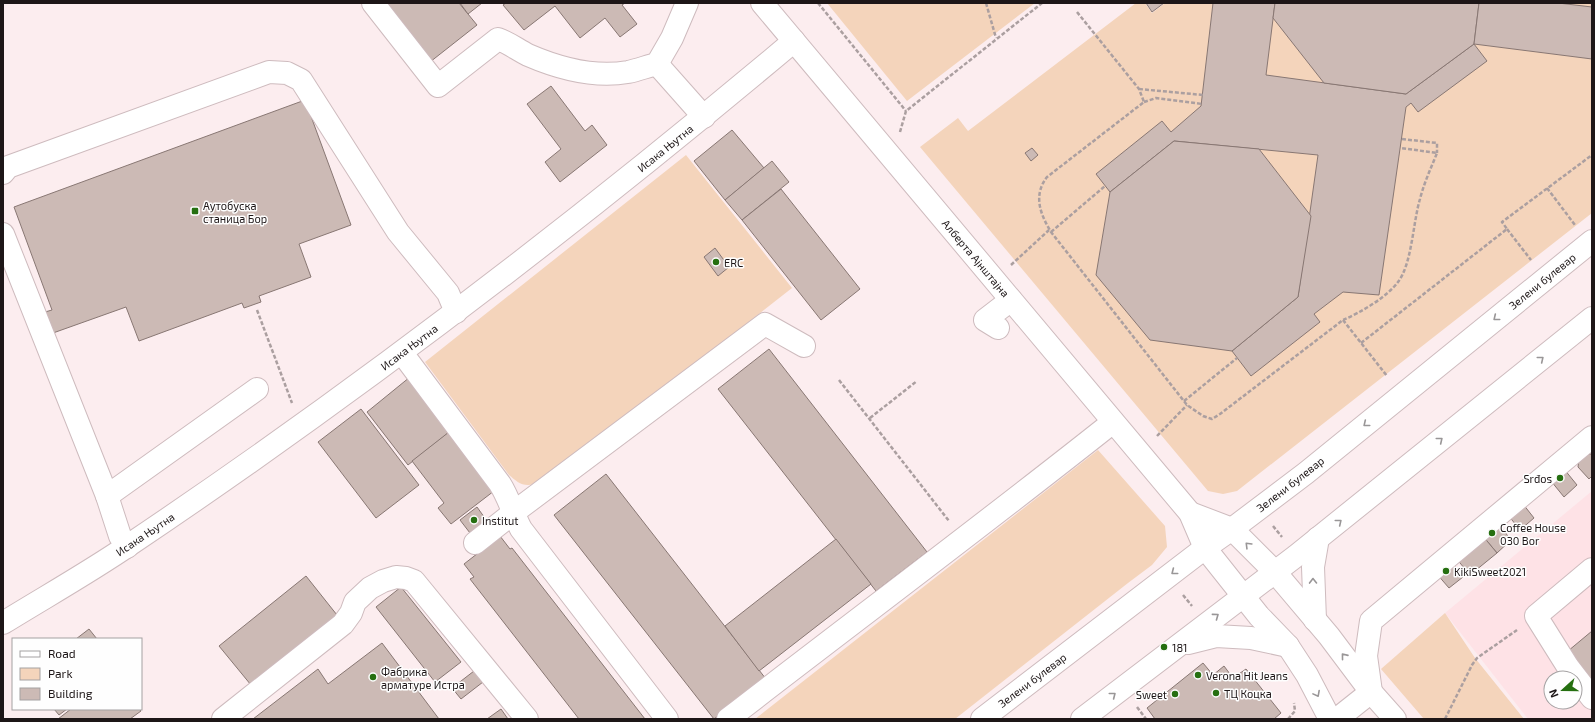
<svg xmlns="http://www.w3.org/2000/svg" width="1595" height="722" font-family="'Exo 2',sans-serif">
<style>
.built{fill:#fee2e6;fill-rule:evenodd}
.green{fill:#f4d4bb}
.building{fill:#ccbab5;stroke:#887773}
.lines{fill:none;stroke-linecap:round;stroke-linejoin:round}
.minor-casing{stroke:#cebbbe;stroke-width:24}
.path{stroke:#ab9fa0;stroke-width:2.5;stroke-dasharray:4 2;stroke-linecap:butt}
.minor{stroke:#fff;stroke-width:22}
.oneway{stroke:#999697}
.poi-dot{fill:#256f10;stroke:#fefefe;stroke-width:1.5}
.labels{text-anchor:middle;dominant-baseline:central;stroke-width:3;stroke-linejoin:round;paint-order:stroke}
.street-label{font-size:11px;fill:#1d1617;stroke:#fefefe}
.poi-label{font-size:11px;fill:#1d1617;stroke:#fefefe;text-anchor:start}
</style>
<rect width="100%" height="100%" fill="#fcedef"/>
<path class="built" d="M 1592,491 L 1592,719 L 1528,719 L 1445,613 ZM 1551,678 L 1575,678 L 1575,702 L 1551,702 Z"/>
<g class="green">
<polygon points="827,3 1035,3 907,101"/>
<polygon points="1136,3 1145,3 1152,13 1165,3 1592,3 1592,213 1237,491 1223,494 1208,491 920,147 958,118 968,131"/>
<path d="M 686,155 L 792,288 L 589,447 L 586,444 C 576,452 538,486 528,485 C 520,485 515,480 509,475 L 425,362 Z"/>
<polygon points="1098,450 1165,526 1167,547 1152,565 1128,583 955,719 755,719"/>
<polygon points="1445,613 1475,658 1524,719 1424,719 1381,669"/>
</g>
<g class="building">
<polygon points="384,3 459,3 477,25 430,62"/>
<polygon points="460,3 482,3 468,14"/>
<polygon points="506,3 625,3 622,5 637,24 620,37 605,18 580,38 555,6 524,30 503,5"/>
<polygon points="1146,3 1164,3 1152,12"/>
<polygon points="1213,3 1275,3 1266,75 1406,94 1474,44 1487,61 1418,112 1411,103 1406,107 1379,295 1343,292 1314,314 1320,322 1251,376 1232,351 1298,297 1318,155 1174,141 1110,192 1096,174 1162,121 1171,132 1201,106"/>
<polygon points="1275,3 1479,3 1474,44 1406,94 1324,83 1273,18"/>
<polygon points="1479,3 1558,3 1592,7 1592,59 1474,44"/>
<polygon points="551,86 585,131 592,125 607,145 560,182 545,162 561,149 527,104"/>
<polygon points="305,100 351,225 299,244 311,277 259,296 261,302 244,308 242,303 139,341 126,307 53,333 45,312 52,310 14,207"/>
<polygon points="732,130 764,168 725,200 694,161"/>
<polygon points="1174,141 1259,149 1311,216 1298,297 1232,351 1150,340 1096,275 1110,192"/>
<polygon points="1032,148 1038,155 1031,161 1025,153"/>
<polygon points="772,161 789,182 742,220 725,200"/>
<polygon points="781,189 860,289 821,320 742,220"/>
<polygon points="715,248 729,267 718,276 704,257"/>
<polygon points="769,349 927,552 876,591 718,389"/>
<polygon points="410,377 452,430 408,465 367,412"/>
<polygon points="361,409 419,485 376,518 318,442"/>
<polygon points="449,432 494,491 451,524 438,508 444,503 412,461"/>
<polygon points="1584,454 1592,454 1592,476 1589,479 1578,467 1579,458"/>
<polygon points="1564,469 1577,485 1564,497 1551,481"/>
<polygon points="606,474 766,679 714,719 554,515"/>
<polygon points="1523,504 1534,518 1520,530 1508,515"/>
<polygon points="477,507 487,521 470,533 460,520"/>
<polygon points="1497,522 1511,540 1497,553 1482,535"/>
<polygon points="1482,535 1497,553 1470,575 1455,557"/>
<polygon points="500,536 510,549 512,548 645,719 579,719 470,579 474,577 464,564"/>
<polygon points="836,539 871,584 759,671 725,626"/>
<polygon points="1451,561 1463,577 1449,588 1436,573"/>
<polygon points="306,576 337,615 251,685 219,646"/>
<polygon points="401,587 461,662 435,682 376,607"/>
<polygon points="89,629 97,639 76,639"/>
<polygon points="1592,631 1592,680 1568,651"/>
<polygon points="382,643 439,719 253,719 318,669 328,684"/>
<polygon points="1203,663 1213,675 1224,666 1233,678 1246,669 1281,713 1274,719 1155,719 1147,708"/>
<polygon points="474,671 483,682 461,699 452,688"/>
<polygon points="54,709 67,709 59,715"/>
<polygon points="71,709 139,709 141,711 130,719 58,719"/>
<polygon points="501,709 508,719 487,719"/>
</g>
<g class="lines">
<defs>
<g id="minor">
<path d="M 373,3 L 438,86 L 498,39 C 509,43 518,50 528,55 C 558,68 594,78 628,72 C 638,70 648,66 657,64 L 672,38 L 687,3"/>
<polyline points="762,3 1190,513 1205,548 1259,616 1288,646 1307,675 1330,719"/>
<polyline points="657,64 704,117"/>
<polyline points="3,173 8,167 269,72 287,73 301,80 398,232 448,293 456,312"/>
<polyline points="3,234 107,496 120,536 127,547"/>
<polyline points="998,328 985,320 1011,300"/>
<path d="M 402,353 L 500,484 C 509,498 513,514 521,529 L 667,719"/>
<polyline points="107,496 257,389"/>
<polyline points="1190,513 1232,529 1275,572 1329,636 1371,692 1395,719"/>
<polyline points="475,543 513,513 765,324 804,346"/>
<polyline points="1592,569 1536,616 1568,667 1592,698"/>
<polyline points="1315,620 1313,567 1318,538"/>
<path d="M 3,623 C 45,597 88,573 129,545 C 360,390 581,220 794,41"/>
<polyline points="1188,643 1216,636 1251,638 1288,646"/>
<polyline points="223,719 343,624 351,613 355,602 370,588 383,581 396,577 406,578 414,581 527,719"/>
<path d="M 728,719 C 856,620 986,523 1113,422"/>
<polyline points="982,719 1205,548 1232,529 1306,473 1592,241"/>
<polyline points="1082,719 1296,556 1592,318"/>
<polyline points="1337,719 1371,692 1366,656 1371,621 1592,437"/>
</g>
</defs>
<use href="#minor" class="minor-casing"/>
<g class="path">
<polyline points="818,3 906,111"/>
<polyline points="986,3 996,38"/>
<path d="M 1077,12 L 1139,89 L 1144,102 L 1047,177 C 1033,195 1040,214 1051,232 L 1187,405 L 1203,416 L 1212,419 L 1220,414 L 1343,320 C 1361,312 1386,298 1398,282 C 1412,264 1413,222 1420,199 C 1424,183 1431,168 1437,153 L 1401,148"/>
<polyline points="1139,89 1203,95"/>
<polyline points="1144,102 1156,98 1202,104"/>
<polyline points="900,132 906,111 1042,3"/>
<polyline points="1402,139 1437,143 1437,153"/>
<polyline points="1547,188 1575,225"/>
<polyline points="1507,229 1531,260"/>
<polyline points="1051,232 1105,186"/>
<polyline points="1011,265 1049,230"/>
<polyline points="257,310 292,403"/>
<polyline points="1343,320 1387,376"/>
<polyline points="1361,343 1507,229 1502,222 1592,155"/>
<polyline points="839,380 949,521"/>
<polyline points="1184,401 1237,358"/>
<polyline points="870,418 917,381"/>
<polyline points="1157,436 1187,405"/>
<polyline points="1273,526 1282,537"/>
<polyline points="1183,595 1192,606"/>
<polyline points="1137,707 1146,719"/>
<polyline points="1288,719 1295,711 1294,703"/>
<polyline points="1445,719 1472,665 1477,658 1517,630"/>
</g>
<use href="#minor" class="minor"/>
</g>
<defs><path id="oneway-chevron" d="M-2-3.5L2.5 0L-2 3.5" fill="none" stroke-width="1.6" stroke-linecap="round" stroke-linejoin="round"/></defs>
<g class="oneway">
<use href="#oneway-chevron" transform="translate(1496 318) rotate(141)"/>
<use href="#oneway-chevron" transform="translate(1541 359) rotate(-39)"/>
<use href="#oneway-chevron" transform="translate(1366 424) rotate(141)"/>
<use href="#oneway-chevron" transform="translate(1440 440) rotate(-39)"/>
<use href="#oneway-chevron" transform="translate(1339 522) rotate(-39)"/>
<use href="#oneway-chevron" transform="translate(1248 545) rotate(-135)"/>
<use href="#oneway-chevron" transform="translate(1174 572) rotate(142)"/>
<use href="#oneway-chevron" transform="translate(1313 581) rotate(-91)"/>
<use href="#oneway-chevron" transform="translate(1216 616) rotate(-36)"/>
<use href="#oneway-chevron" transform="translate(1344 656) rotate(-129)"/>
<use href="#oneway-chevron" transform="translate(1317 694) rotate(62)"/>
<use href="#oneway-chevron" transform="translate(1113 695) rotate(-38)"/>
</g>
<g class="poi-dot">
<rect x="191" y="207" width="8" height="8" rx="2"/>
<circle cx="716" cy="262" r="4"/>
<circle cx="1560" cy="478" r="4"/>
<circle cx="474" cy="520" r="4"/>
<circle cx="1492" cy="533" r="4"/>
<circle cx="1446" cy="571" r="4"/>
<circle cx="1164" cy="647" r="4"/>
<circle cx="1198" cy="675" r="4"/>
<circle cx="373" cy="677" r="4"/>
<circle cx="1216" cy="693" r="4"/>
<circle cx="1175" cy="694" r="4"/>
</g>
<g class="labels">
<g class="street-label">
<text transform="translate(665 148) rotate(-39)">Исака Њутна</text>
<text transform="translate(976 258) rotate(50)">Алберта Ајнштајна</text>
<text transform="translate(1542 281) rotate(-39)">Зелени булевар</text>
<text transform="translate(409 347) rotate(-37)">Исака Њутна</text>
<text transform="translate(1290 484) rotate(-38)">Зелени булевар</text>
<text transform="translate(145 534) rotate(-34)">Исака Њутна</text>
<text transform="translate(1032 680) rotate(-37)">Зелени булевар</text>
</g>
<g class="poi-label">
<text x="203" y="205">Аутобуска<tspan x="203" dy="13">станица Бор</tspan></text>
<text x="724" y="262">ERC</text>
<text x="1552" y="478" text-anchor="end">Srđos</text>
<text x="482" y="520">Institut</text>
<text x="1500" y="527">Coffee House<tspan x="1500" dy="13">030 Bor</tspan></text>
<text x="1454" y="571">KikiSweet2021</text>
<text x="1172" y="647">181</text>
<text x="381" y="671">Фабрика<tspan x="381" dy="13">арматуре Истра</tspan></text>
<text x="1206" y="675">Verona Hit Jeans</text>
<text x="1224" y="693">ТЦ Коцка</text>
<text x="1167" y="694" text-anchor="end">Sweet</text>
</g>
</g>
<rect width="1595" height="722" fill="none" stroke="#1d1617" stroke-width="8"/>
<rect x="12" y="638" width="130" height="72" fill="#fefefe" stroke="#a4a1a2"/>
<rect x="20" y="651" width="20" height="6" fill="#ffffff" stroke="#a4a1a2"/>
<text x="48" y="658" font-size="12" fill="#1d1617">Road</text>
<rect x="20" y="668" width="20" height="12" fill="#f4d4bb" stroke="#a4a1a2"/>
<text x="48" y="678" font-size="12" fill="#1d1617">Park</text>
<rect x="20" y="688" width="20" height="12" fill="#ccbab5" stroke="#a4a1a2"/>
<text x="48" y="698" font-size="12" fill="#1d1617">Building</text>
<g transform="translate(1563 690) rotate(249)"><circle r="19" fill="#fefefe" stroke="#a4a1a2"/>
<path d="M0-3L7 15L0 10L-7 15Z" fill="#256f10"/>
<text y="-6" font-size="11" font-weight="bold" text-anchor="middle" fill="#1d1617">N</text>
</g>
</svg>
